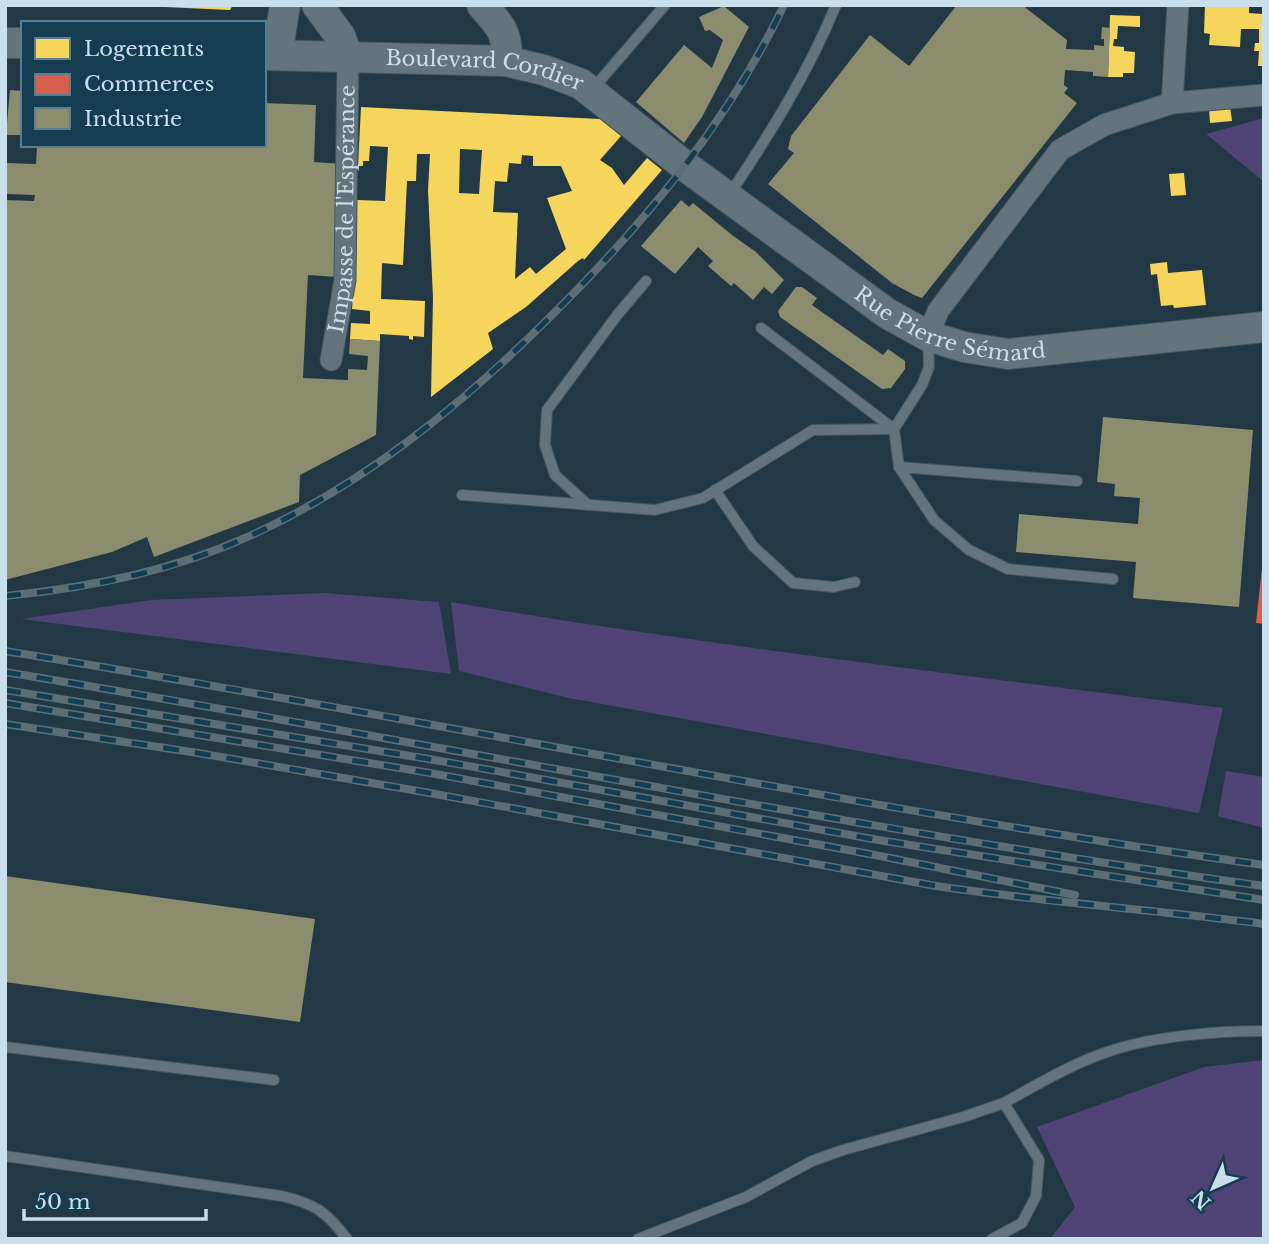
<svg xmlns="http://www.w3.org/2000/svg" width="1269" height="1244" font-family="'Libre Baskerville',serif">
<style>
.green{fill:#4f4475}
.homes{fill:#f6d55c;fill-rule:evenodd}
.shops{fill:#d6604d}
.industry{fill:#8c8c6e}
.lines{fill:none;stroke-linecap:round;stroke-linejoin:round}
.lane-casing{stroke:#44555f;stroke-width:12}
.street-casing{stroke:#44555f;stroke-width:23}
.secondary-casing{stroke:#44555f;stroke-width:32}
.lane{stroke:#63747d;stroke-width:10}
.street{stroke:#63747d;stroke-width:21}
.secondary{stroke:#63747d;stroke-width:30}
.rail-casing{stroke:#5e6e77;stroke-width:8}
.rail{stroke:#143d52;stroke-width:5;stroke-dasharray:16;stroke-linecap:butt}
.labels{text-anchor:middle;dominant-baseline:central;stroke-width:7;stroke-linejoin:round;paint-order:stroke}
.street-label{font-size:21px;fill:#c9dfec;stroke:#143d52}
</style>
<rect width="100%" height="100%" fill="#223844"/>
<g class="green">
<polygon points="1264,118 1264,182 1206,134"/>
<polygon points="324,593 439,602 451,674 21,619 151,600"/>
<path d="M 451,602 C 707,646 965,675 1223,708 L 1199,813 L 569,698 L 459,671 Z"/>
<polygon points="1226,771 1264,777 1264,828 1218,816"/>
<polygon points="1264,1060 1264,1239 1050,1239 1075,1207 1037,1127 1204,1067"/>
</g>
<g class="homes">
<polygon points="165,5 233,5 230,10 165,7"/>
<polygon points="1205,5 1238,5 1249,7 1249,13 1262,14 1264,66 1258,66 1259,51 1254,51 1255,43 1259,43 1259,29 1241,29 1240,47 1209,45 1210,34 1204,33"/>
<polygon points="1110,15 1140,16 1140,27 1118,26 1117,39 1114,39 1113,46 1124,47 1124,51 1135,52 1134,73 1123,73 1123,77 1108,77"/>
<polygon points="1230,106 1232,121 1210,123 1209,109"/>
<path d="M 361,107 L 600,119 L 621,136 L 600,160 L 612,168 L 624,185 L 647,158 L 662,170 L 584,260 L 583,258 L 578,261 L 526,307 L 488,333 L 493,349 L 431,397 L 433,298 L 428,190 L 430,154 L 417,154 L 416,181 L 407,181 L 403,265 L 382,263 L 381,299 L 425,301 L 424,337 L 413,336 L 413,340 L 409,339 L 409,336 L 380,334 L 380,341 L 350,339 L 351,323 L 370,324 L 370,311 L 352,309 L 357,200 L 385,201 L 388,147 L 370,146 L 369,161 L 363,161 L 363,166 L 358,166 ZM 460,149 L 482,150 L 479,194 L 459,193 ZM 522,155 L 533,156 L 533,166 L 561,166 L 572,191 L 547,198 L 566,249 L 536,274 L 530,267 L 515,279 L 518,213 L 493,212 L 495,181 L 507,182 L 509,163 L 521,164 Z"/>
<polygon points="1184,173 1186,195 1171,196 1169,174"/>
<polygon points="1167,262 1168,273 1202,270 1206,305 1174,308 1173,305 1161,306 1157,274 1151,275 1150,264"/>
</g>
<polygon class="shops" points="1262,568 1264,568 1264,624 1256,623"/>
<g class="industry">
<polygon points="957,5 1022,5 1067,40 1066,49 1094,50 1094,45 1104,46 1104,39 1101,39 1102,27 1110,28 1108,77 1093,76 1093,72 1065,70 1064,85 1068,88 1064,93 1077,103 922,298 914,295 892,283 768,184 794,153 788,149 791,136 870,35 909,66"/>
<polygon points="724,6 749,27 702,117 684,143 636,102 684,45 712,68 723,40 710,30 705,31 699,17"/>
<polygon points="10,90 23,91 23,135 6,135"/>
<polygon points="264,103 316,105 314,162 342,164 337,277 308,275 303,378 348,380 348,369 367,370 368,356 349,354 350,339 380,341 376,435 300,475 299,502 154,557 147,537 112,552 5,580 5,200 34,201 35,195 5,194 5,163 36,164 37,148 32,148 32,145 264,145"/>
<polygon points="681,200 689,207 693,203 732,235 756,252 784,280 772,294 764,287 753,300 734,283 731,286 708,266 713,261 698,247 675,274 641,246"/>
<polygon points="796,287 802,287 817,298 812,305 883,355 888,349 905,361 905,369 891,388 882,389 780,317 778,311"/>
<polygon points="1103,417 1253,430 1239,607 1133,598 1136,562 1016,552 1019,514 1138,524 1140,498 1114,496 1115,484 1097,482"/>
<polygon points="5,876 315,919 300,1022 5,982"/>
</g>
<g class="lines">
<defs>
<g id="lane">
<polyline points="592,90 665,5"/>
<path d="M 729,195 C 770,134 808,73 836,5"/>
<polyline points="928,339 929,367 922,385 894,429 899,467 934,520 969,550 1008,569 1113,579"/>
<polyline points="899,467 1077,481"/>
<polyline points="715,490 753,546 793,583 834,587 855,582"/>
<polyline points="462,495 655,510 703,498 813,430 894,429 761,328"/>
<polyline points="588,505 555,475 545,445 547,410 618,314 646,281"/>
<polyline points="5,1047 274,1080"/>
<path d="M 5,1156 L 282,1196 C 315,1204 327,1212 347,1239"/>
<polyline points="638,1239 746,1197 812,1161 843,1150 963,1117 1004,1103"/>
<path d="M 992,1239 L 1022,1223 L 1036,1196 L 1039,1160 L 1004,1103 C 1038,1084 1073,1063 1110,1051 C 1155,1036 1217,1031 1264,1031"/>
</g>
<g id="street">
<polyline points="1172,103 1264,95"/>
<polyline points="928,336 938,311 1060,150 1104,125 1172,103 1178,5"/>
<path id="s1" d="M 331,360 L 345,280 L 348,58"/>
</g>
<g id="secondary">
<polyline points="317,5 340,36 348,58"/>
<path d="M 482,5 C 500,25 509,34 506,61"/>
<polyline points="5,43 23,43"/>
<path id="s2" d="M 264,55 L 506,61 L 544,70 L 581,84 L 685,166 L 888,314 L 928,336 L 964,347 L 1008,354 L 1264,327"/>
<polyline points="277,55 285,5"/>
</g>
</defs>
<use href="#lane" class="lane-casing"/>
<use href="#street" class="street-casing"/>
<use href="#secondary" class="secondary-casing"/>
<use href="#lane" class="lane"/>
<use href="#street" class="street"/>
<use href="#secondary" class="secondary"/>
<defs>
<g id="rail">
<path d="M 5,596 C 88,588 169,572 245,538 C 361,487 462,405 551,316 C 643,225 728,123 784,5"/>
<path d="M 5,651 C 425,718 842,807 1264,865"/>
<path d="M 5,672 C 425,741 842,828 1264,886"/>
<polyline points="5,690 435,760 878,840 1264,900"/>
<polyline points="5,703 430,773 875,855 1075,895"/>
<path d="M 5,724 L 198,753 L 424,792 L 936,886 C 1045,902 1154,910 1264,924"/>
</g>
</defs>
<use href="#rail" class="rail-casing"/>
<use href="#rail" class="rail"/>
</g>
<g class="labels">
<g class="street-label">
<text stroke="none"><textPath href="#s2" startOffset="222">Boulevard Cordier</textPath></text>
<text stroke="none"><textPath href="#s1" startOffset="152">Impasse de l'Espérance</textPath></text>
<text stroke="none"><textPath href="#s2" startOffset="768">Rue Pierre Sémard</textPath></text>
</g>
</g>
<rect width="1269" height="1244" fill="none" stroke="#c9dfec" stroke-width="14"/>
<rect x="21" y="21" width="245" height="126" fill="#143d52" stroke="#5c7e90" stroke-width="2"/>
<rect x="35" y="38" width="35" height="21" fill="#f6d55c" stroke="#5c7e90" stroke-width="2"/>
<text x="84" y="56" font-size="21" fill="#c9dfec">Logements</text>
<rect x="35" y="74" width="35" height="21" fill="#d6604d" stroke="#5c7e90" stroke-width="2"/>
<text x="84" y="91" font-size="21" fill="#c9dfec">Commerces</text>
<rect x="35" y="108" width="35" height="21" fill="#8c8c6e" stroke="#5c7e90" stroke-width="2"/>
<text x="84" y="126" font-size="21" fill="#c9dfec">Industrie</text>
<g transform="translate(1213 1188) rotate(225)" stroke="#143d52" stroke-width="5" paint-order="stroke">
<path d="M0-5L12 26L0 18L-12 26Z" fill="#c9dfec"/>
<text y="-10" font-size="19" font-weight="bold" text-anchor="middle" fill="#c9dfec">N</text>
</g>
<path d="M24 1209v10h182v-10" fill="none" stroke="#c9dfec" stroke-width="3.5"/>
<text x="35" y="1209" font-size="21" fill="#c9dfec" stroke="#143d52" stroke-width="5" paint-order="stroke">50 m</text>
</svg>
